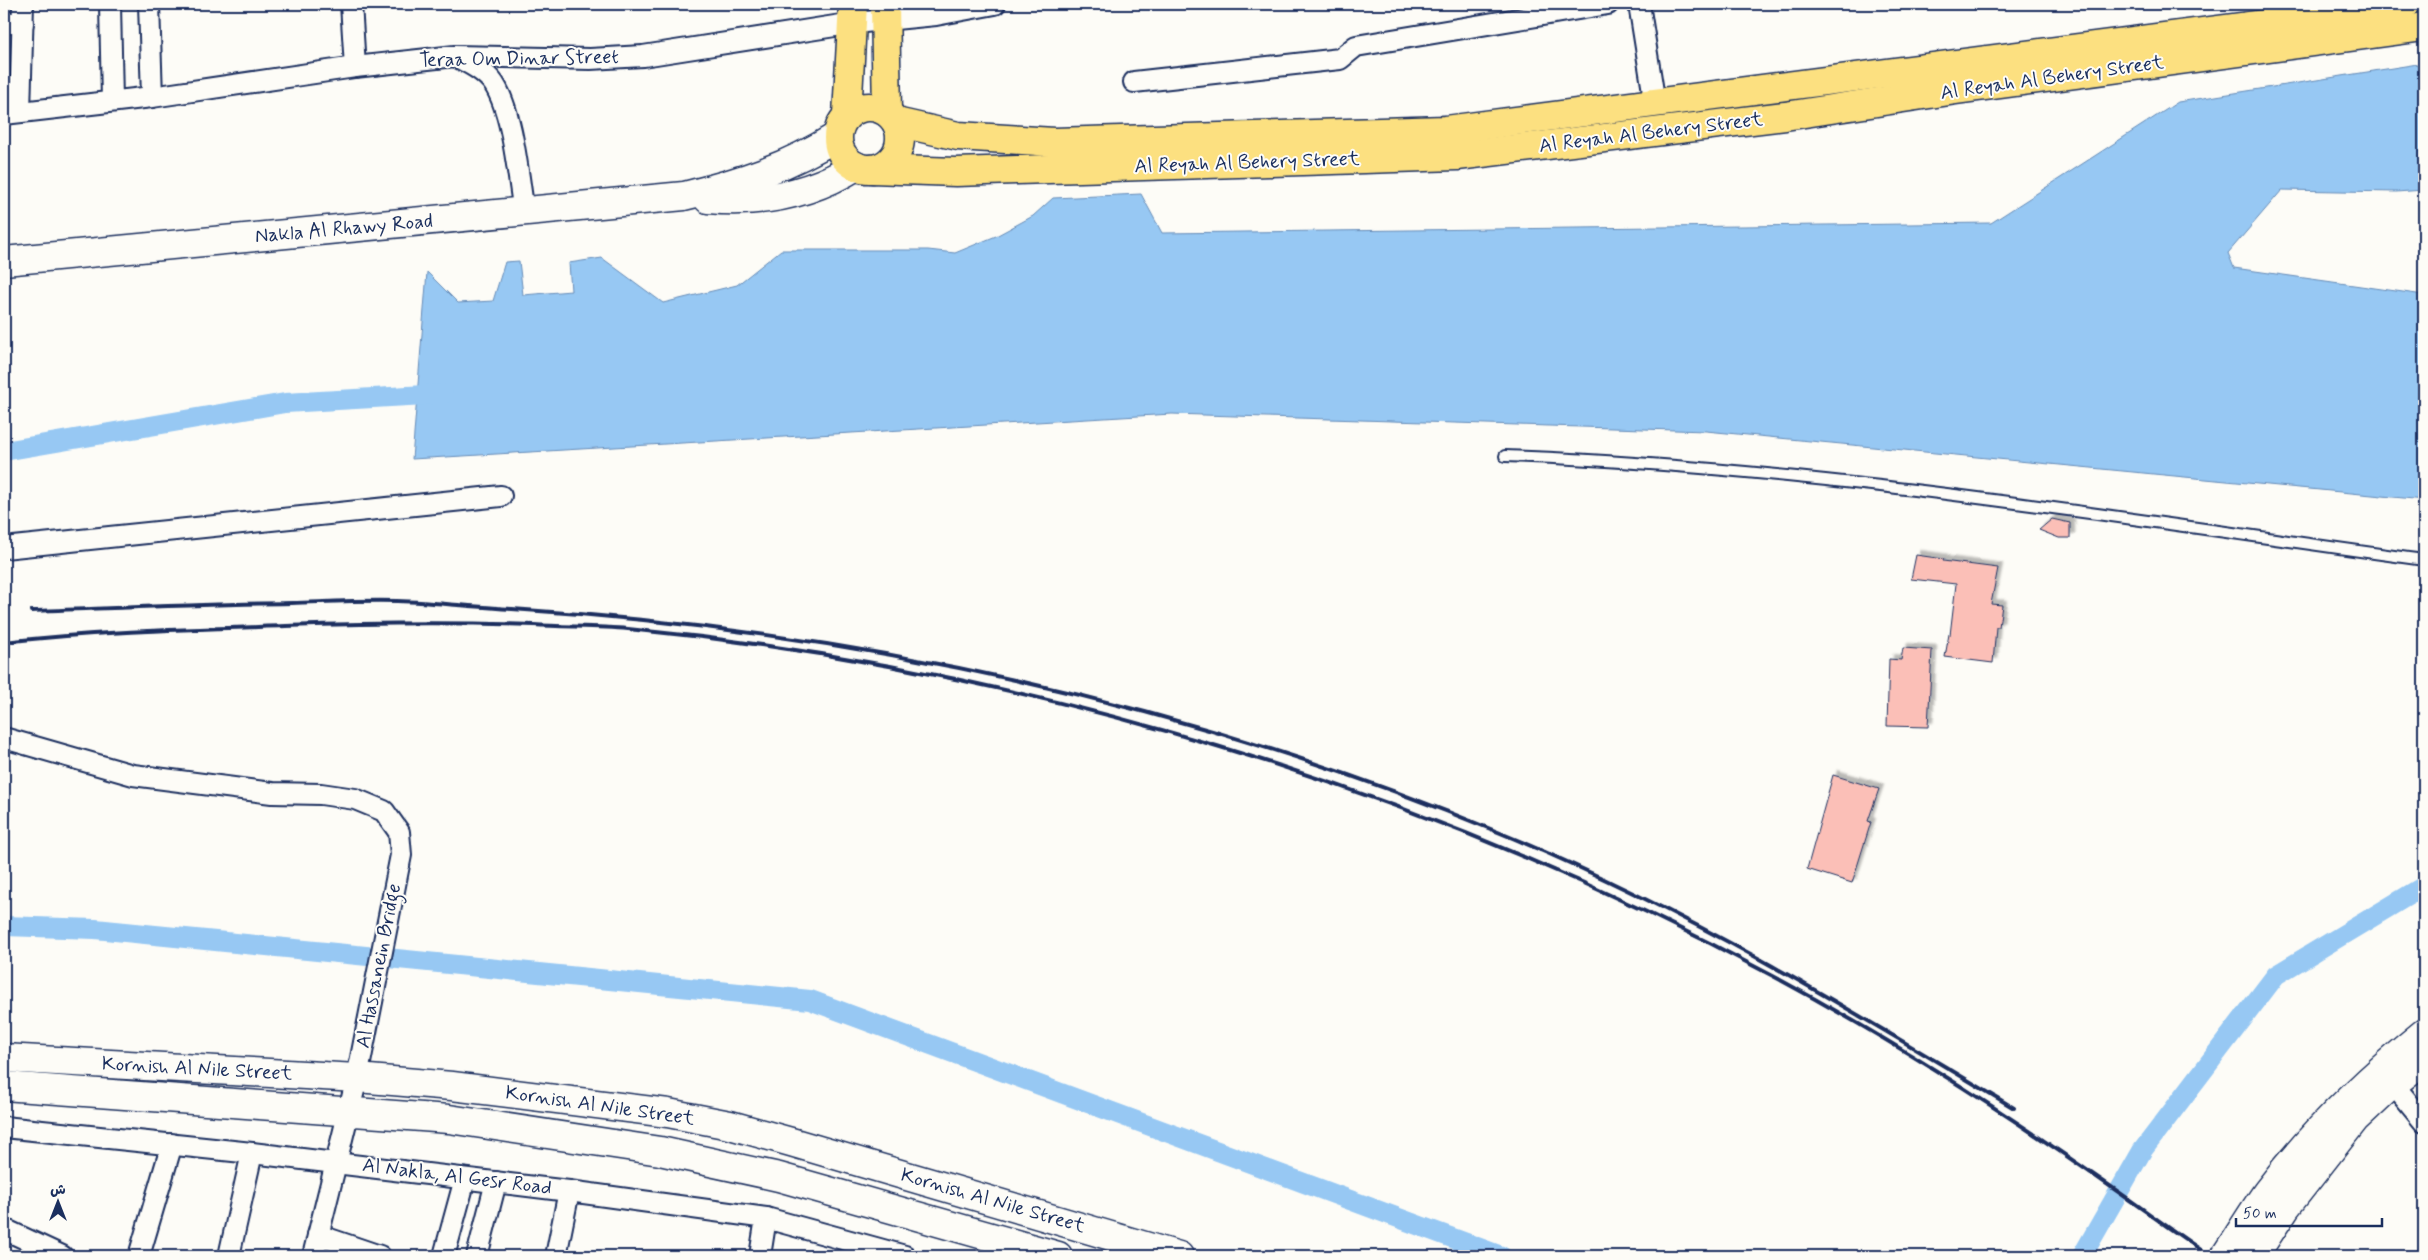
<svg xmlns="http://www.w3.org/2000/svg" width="2428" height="1260" font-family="Mynerve,'Playpen Sans Arabic',sans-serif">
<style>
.water{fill:#97c8f3;stroke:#658bb7}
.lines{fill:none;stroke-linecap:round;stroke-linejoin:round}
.canal{stroke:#97c8f3;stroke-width:20}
.building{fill:#fbbfb7;stroke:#1b2f5e;filter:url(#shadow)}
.lane-casing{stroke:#1b2f5e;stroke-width:14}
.street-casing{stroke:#1b2f5e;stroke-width:24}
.secondary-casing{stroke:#1b2f5e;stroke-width:31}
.primary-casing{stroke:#1b2f5e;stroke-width:31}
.lane{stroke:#fdfcf7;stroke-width:10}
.street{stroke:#fdfcf7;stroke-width:20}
.secondary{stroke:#fdfcf7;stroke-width:28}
.primary{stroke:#fce080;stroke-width:28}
.rail{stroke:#1b2f5e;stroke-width:4}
.labels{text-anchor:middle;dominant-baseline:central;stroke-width:4;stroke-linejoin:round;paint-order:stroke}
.street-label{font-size:20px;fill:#1b2f5e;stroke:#fdfcf7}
</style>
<defs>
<filter id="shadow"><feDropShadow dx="4.5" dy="-4.5" stdDeviation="1" flood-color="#0004"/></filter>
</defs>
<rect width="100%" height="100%" fill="#fdfcf7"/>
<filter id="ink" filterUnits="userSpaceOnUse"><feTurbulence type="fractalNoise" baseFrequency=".02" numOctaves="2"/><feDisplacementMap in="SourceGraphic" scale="10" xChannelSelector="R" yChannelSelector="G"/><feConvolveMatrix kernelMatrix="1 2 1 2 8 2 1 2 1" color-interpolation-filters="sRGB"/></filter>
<g filter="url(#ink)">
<polygon class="water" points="2424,63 2424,190 2396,192 2282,190 2228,253 2234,268 2424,295 2424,500 1706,431 1172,414 412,459 427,272 458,303 493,301 505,262 519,261 523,295 571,291 569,263 602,258 663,303 737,285 781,250 928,250 955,253 996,236 1033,216 1053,198 1141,194 1162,233 1991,223 2178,102"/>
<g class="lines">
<g class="canal">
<polyline points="4,451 285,403 443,394"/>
<polyline points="4,926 95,929 810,1000 1501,1256"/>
<polyline points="2082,1256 2142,1151 2276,975 2424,886"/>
</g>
</g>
<g class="building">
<polygon points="2052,519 2070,523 2070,538 2059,538 2039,530"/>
<polygon points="1916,555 1944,559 1943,561 1998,568 1991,604 2002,605 1999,627 1996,627 1993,663 1945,657 1949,634 1950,635 1956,584 1911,579"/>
<polygon points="1903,648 1932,650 1928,727 1887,726 1889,659 1901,660"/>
<polygon points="1833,775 1879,789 1868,821 1871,822 1852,883 1807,869"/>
</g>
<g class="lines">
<defs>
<path id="lane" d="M 1505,456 C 1813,467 2119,518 2424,560"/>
<g id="street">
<polyline points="110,4 112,101"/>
<polyline points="149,4 152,97"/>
<polyline points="351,4 355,67"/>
<polyline points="1639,4 1655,104"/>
<polyline points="4,23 23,23"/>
<path d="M 457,57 C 470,64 485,71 494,84 C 513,113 518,176 524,212"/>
<polyline points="1134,82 1340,59 1356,46 1608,4"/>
<polyline points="20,112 23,4"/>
<polyline points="4,114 152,97 355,67 455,56 590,59 643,56 854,23 936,15 995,4"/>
<polyline points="4,548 501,496"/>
<polyline points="4,738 133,775 272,793 321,794 355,799 384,811 399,832 401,855 357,1078 313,1256"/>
<polyline points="2393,1084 2424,1122"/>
<polyline points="4,1127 252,1153 569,1191 766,1218 905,1256"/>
<polyline points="4,1229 62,1256"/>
<polyline points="318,1235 380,1256"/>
<polyline points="139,1256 172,1144"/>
<polyline points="229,1256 252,1153"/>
<polyline points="444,1256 465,1179"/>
<polyline points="477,1256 496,1182"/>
<polyline points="556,1256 569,1191"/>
<polyline points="760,1256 766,1218"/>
</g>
<g id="secondary">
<path d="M 708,199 C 760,204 811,194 856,166"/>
<path d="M 4,261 L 684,196 C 739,183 790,166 837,136"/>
<polyline points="4,1058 357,1078 452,1086 668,1113 730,1125 791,1142 1179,1256"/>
<polyline points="4,1086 449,1119 660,1151 779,1177 1058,1256"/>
<path d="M 2225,1256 C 2239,1235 2252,1213 2267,1192 C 2312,1132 2366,1080 2424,1033"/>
<polyline points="2254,1256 2286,1207 2355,1119 2388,1088 2424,1060"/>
</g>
<g id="primary">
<polyline points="885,4 887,112"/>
<circle cx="869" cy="138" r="31"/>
<polyline points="847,115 853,4"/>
<polyline points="896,122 958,136 1054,142 1446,130 2303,19 2405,4"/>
<polyline points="872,169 956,172 1457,156 1785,116 1956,90 2424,27"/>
</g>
</defs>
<use href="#lane" class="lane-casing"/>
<use href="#street" class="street-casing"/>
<use href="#secondary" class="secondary-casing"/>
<use href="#primary" class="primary-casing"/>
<use href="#lane" class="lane"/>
<use href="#street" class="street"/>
<use href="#secondary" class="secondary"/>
<use href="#primary" class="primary"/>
<g class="rail">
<path d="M 31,611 C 118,608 205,604 292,603 C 327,602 362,600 397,601 C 435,602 473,607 512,609 C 850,631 1184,702 1498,832 C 1679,906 1847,1007 2014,1108"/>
<path d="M 4,642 C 98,631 192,629 286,626 C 369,623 452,622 534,625 C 565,627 597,626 628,629 C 1024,667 1423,788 1773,976 C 1887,1037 1997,1107 2104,1182 C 2139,1206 2174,1232 2210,1256"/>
</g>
</g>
</g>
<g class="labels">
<g class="street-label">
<text transform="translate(519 59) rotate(-1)">Teraa Om Dinar Street</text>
<text transform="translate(2052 78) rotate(-8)">Al Reyah Al Behery Street</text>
<text transform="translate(1651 133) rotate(-7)">Al Reyah Al Behery Street</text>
<text transform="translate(1247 163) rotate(-2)">Al Reyah Al Behery Street</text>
<text transform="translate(344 229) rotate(-5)">Nakla Al Rhawy Road</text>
<text transform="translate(379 966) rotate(-79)">Al Hassanein Bridge</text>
<text transform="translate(197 1069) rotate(3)">Kornish Al Nile Street</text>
<text transform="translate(600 1106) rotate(8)">Kornish Al Nile Street</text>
<text transform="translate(457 1177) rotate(7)">Al Nakla, Al Gesr Road</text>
<text transform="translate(993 1201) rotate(16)">Kornish Al Nile Street</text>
</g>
</g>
<rect width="2428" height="1260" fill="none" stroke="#fdfcf7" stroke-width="20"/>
<rect x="10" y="10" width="2408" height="1240" fill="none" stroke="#1b2f5e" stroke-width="2" filter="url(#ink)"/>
<g transform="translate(58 1202)" stroke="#fdfcf7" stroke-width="4" paint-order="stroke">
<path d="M0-4L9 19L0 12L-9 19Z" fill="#1b2f5e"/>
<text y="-8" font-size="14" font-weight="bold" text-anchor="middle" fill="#1b2f5e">ش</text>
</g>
<path d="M2236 1218v8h146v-8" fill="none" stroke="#1b2f5e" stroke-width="2.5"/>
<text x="2243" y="1218" font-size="15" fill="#1b2f5e" stroke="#fdfcf7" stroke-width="4" paint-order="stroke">50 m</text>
</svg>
